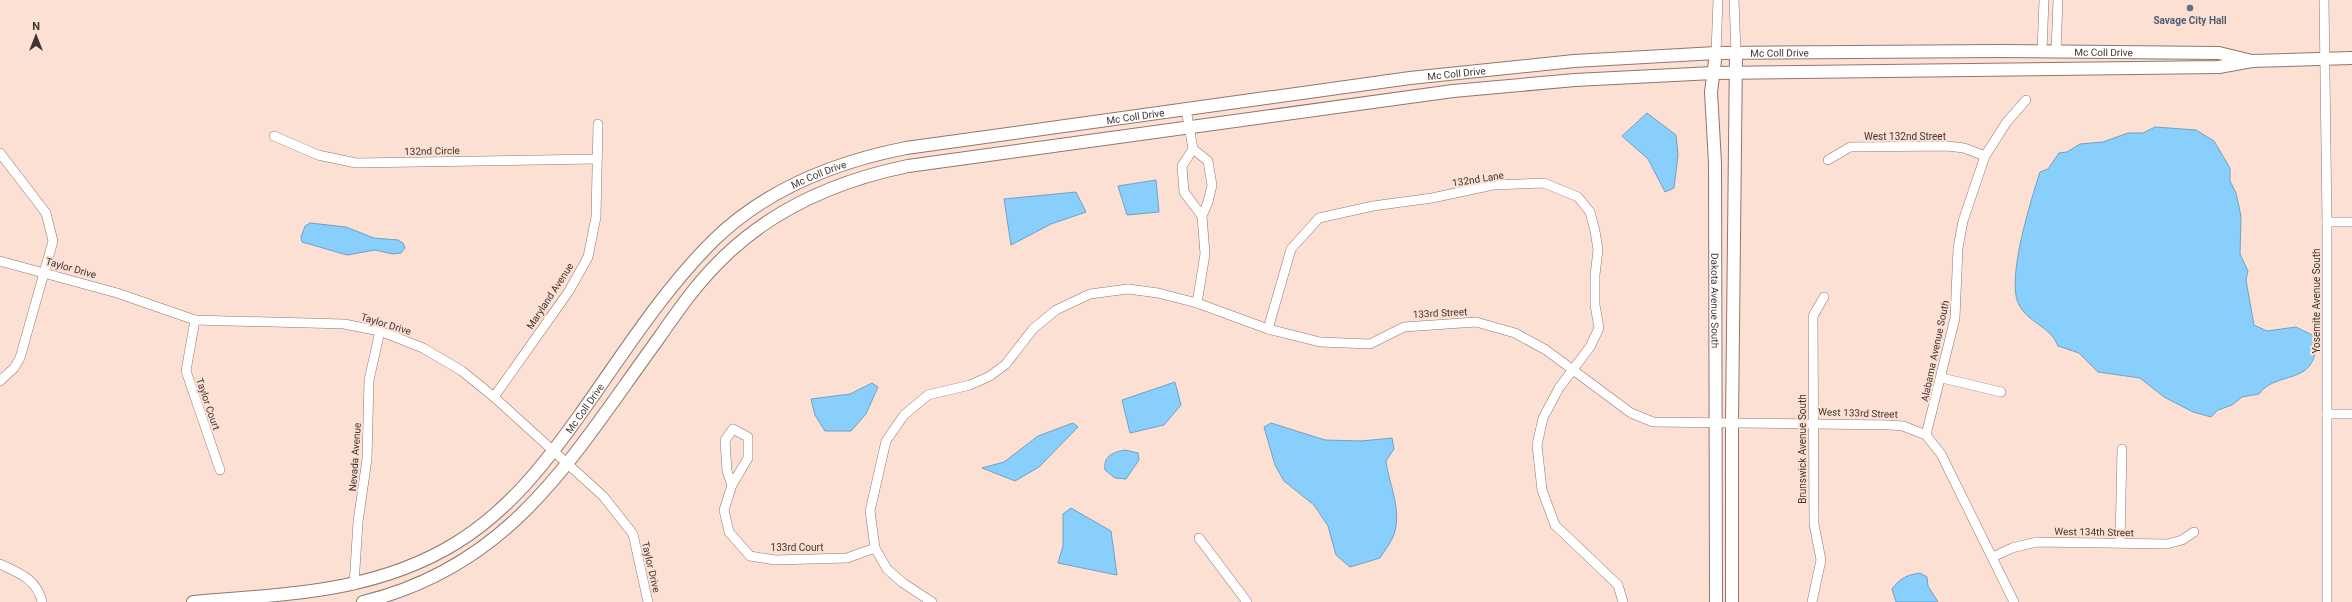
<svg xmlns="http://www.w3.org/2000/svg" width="2352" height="602" font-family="Roboto,sans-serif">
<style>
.water{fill:#88cffd;stroke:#72a1c0}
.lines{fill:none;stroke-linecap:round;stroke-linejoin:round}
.street-casing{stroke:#90776b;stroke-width:10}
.secondary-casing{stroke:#90776b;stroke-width:14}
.street{stroke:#fff;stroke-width:9}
.secondary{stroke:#fff;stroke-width:12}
.service-dot{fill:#5c6f8a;stroke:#fce0d3;stroke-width:1.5}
.labels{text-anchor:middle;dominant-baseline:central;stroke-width:4;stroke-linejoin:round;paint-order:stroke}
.service-label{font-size:10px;font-weight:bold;fill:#4e5e75;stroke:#fce0d3}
.street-label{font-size:10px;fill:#3f3530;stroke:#fce0d3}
</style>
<rect width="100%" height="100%" fill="#fce0d3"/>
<g class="water">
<polygon points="1647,113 1676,135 1678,155 1674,188 1665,192 1648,159 1622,136"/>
<path d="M 2155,127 L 2196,130 L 2214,141 L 2230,168 L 2230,181 L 2236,193 L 2241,216 L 2240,254 L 2248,271 L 2246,280 L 2254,325 L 2267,331 L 2296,327 L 2316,337 C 2319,388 2277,369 2259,394 L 2242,397 L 2232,405 L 2218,410 L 2211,417 L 2193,412 L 2164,397 L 2140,378 L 2098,372 L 2079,353 L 2058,346 C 2051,326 2027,323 2018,303 C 2007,276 2031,200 2040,172 L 2048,169 L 2059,153 L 2067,152 L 2080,144 L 2103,142 L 2128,133 L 2143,133 Z"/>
<polygon points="1156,180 1159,212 1127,215 1118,186"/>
<polygon points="1076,192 1086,212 1051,224 1011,245 1004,199"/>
<polygon points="310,223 346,227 374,238 398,240 403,243 405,248 401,253 393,254 375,250 347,255 302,242 301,237 305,226"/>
<polygon points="1175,382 1181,405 1164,425 1130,433 1122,400"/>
<polygon points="872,383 878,387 866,414 851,431 825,431 815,415 811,399 850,394"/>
<polygon points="1073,423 1078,427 1039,467 1015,481 982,468 1004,462 1038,436"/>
<path d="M 1271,423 L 1325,440 L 1361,441 L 1392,438 L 1394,449 L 1386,461 C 1389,484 1401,507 1395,531 C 1393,540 1385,550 1380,558 L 1350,567 L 1336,555 L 1328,526 L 1314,505 L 1284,481 L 1275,465 L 1264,427 Z"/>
<path d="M 1125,450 L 1138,453 L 1139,460 L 1126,479 L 1115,478 L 1105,470 C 1103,457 1112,452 1125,450 Z"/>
<polygon points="1071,508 1111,531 1117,575 1058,563 1063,546 1063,514"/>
<path d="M 1920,573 L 1927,577 L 1928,586 L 1938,602 L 1896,602 L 1892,589 C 1900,578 1907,575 1920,573 Z"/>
</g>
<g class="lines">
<defs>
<g id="street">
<polyline points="1734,0 1736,53"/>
<polyline points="2324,0 2327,222 2327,602"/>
<polyline points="2042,51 2044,0"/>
<polyline points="2056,51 2058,0"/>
<polyline points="1716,53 1718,0"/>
<polyline points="1186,109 1193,149"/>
<polyline points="274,136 318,155 356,163 596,159"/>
<polyline points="0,153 46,213 53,241 20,358 14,368 0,381"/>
<polyline points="1828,160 1850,147 1947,146 1964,148 1985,156"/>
<polyline points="2327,222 2352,222"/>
<polyline points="0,261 117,293 195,320 344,324 380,331 423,348 462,371 494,397 603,496 633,534 648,602"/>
<polyline points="1197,303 1205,254 1202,216 1208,202 1212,185 1208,161 1193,149 1182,166 1184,192 1202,216"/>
<polyline points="195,320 186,371 220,470"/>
<polyline points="1268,329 1291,249 1319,218 1373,206 1432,198 1493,185 1544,183 1578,197 1590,212 1595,231 1598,250 1595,275 1595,305 1599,328 1590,347 1559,388 1543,418 1537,445 1542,490 1555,525 1618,585 1623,602"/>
<polyline points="1942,378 2001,392"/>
<polyline points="494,397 569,291 588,257 596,217 598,124"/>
<polyline points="2327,414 2352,414"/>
<polyline points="732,485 727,471 725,440 733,429 748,437 748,458 732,485 724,510 729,532 750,556 775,560 847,558 875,548"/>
<polyline points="1199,538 1247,602"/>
<polyline points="2120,543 2122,449"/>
<polyline points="1993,557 2012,548 2037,542 2167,544 2182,540 2194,532"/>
<path d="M 0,564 C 19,573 37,579 42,602"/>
<polyline points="354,585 358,522 367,459 369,380 380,331"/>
<polyline points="932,602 903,583 887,569 875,548 870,511 886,441 904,415 928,395 970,385 990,376 1006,364 1033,329 1056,310 1090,294 1128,289 1158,293 1197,303 1268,329 1320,342 1370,344 1404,327 1476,322 1515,333 1546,350 1631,413 1653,422 1891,425 1903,426 1926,435"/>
<polyline points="1812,602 1821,560 1814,524 1813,316 1824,297"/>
<polyline points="2014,602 1941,454 1926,435 1955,318 1958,248 1963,221 1985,156 2006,123 2026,100"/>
</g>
<g id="secondary">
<path id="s1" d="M 1716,53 L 1711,92 L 1715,163 L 1716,602"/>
<path id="s2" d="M 193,602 C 285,594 375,593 456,543 C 508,511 544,465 579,416 C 622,356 662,291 715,239 C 768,188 835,162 906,148 L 1410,78 L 1574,61 L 1716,53 L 1999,51 L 2219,53 L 2252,61"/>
<path d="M 363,602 C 512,566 572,457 656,342 C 677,312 698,281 726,255 C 777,206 840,180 908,166 L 1453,91 L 1575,80 L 1713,73 L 2219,67 L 2252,61 L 2352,58"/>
<polyline points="1732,602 1732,422 1736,53"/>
</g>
</defs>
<use href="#street" class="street-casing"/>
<use href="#secondary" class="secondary-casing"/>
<use href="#street" class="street"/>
<use href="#secondary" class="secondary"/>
</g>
<circle class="service-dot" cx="2190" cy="8" r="4"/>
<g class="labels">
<g class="service-label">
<text x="2190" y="20">Savage City Hall</text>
</g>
<g class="street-label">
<text stroke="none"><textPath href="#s2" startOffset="2092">Mc Coll Drive</textPath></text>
<text stroke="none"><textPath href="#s2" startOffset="1768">Mc Coll Drive</textPath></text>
<text stroke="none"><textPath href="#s2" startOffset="1444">Mc Coll Drive</textPath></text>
<text stroke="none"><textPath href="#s2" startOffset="1120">Mc Coll Drive</textPath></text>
<text x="1905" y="136">West 132nd Street</text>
<text transform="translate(432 151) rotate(-1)">132nd Circle</text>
<text stroke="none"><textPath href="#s2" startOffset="797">Mc Coll Drive</textPath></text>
<text transform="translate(1478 179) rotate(-9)">132nd Lane</text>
<text transform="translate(71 268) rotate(16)">Taylor Drive</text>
<text transform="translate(550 296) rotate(-57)">Maryland Avenue</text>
<text stroke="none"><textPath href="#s1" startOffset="248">Dakota Avenue South</textPath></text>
<text transform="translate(2316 301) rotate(-90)">Yosemite Avenue South</text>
<text transform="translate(1440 313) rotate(-3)">133rd Street</text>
<text transform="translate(386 324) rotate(17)">Taylor Drive</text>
<text transform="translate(1935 351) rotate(-78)">Alabama Avenue South</text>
<text transform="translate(208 404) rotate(71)">Taylor Court</text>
<text stroke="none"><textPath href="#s2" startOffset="460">Mc Coll Drive</textPath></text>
<text transform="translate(1858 413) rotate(2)">West 133rd Street</text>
<text transform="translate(1802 449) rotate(-90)">Brunswick Avenue South</text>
<text transform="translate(355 457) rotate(-86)">Nevada Avenue</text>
<text transform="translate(2094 532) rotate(1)">West 134th Street</text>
<text x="797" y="547">133rd Court</text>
<text transform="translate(651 567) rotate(77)">Taylor Drive</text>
</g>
</g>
<g transform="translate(36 36)" stroke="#fce0d3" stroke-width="3" paint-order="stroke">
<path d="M0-3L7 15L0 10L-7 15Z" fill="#3f3530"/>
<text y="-6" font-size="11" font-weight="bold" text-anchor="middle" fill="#3f3530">N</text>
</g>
</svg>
